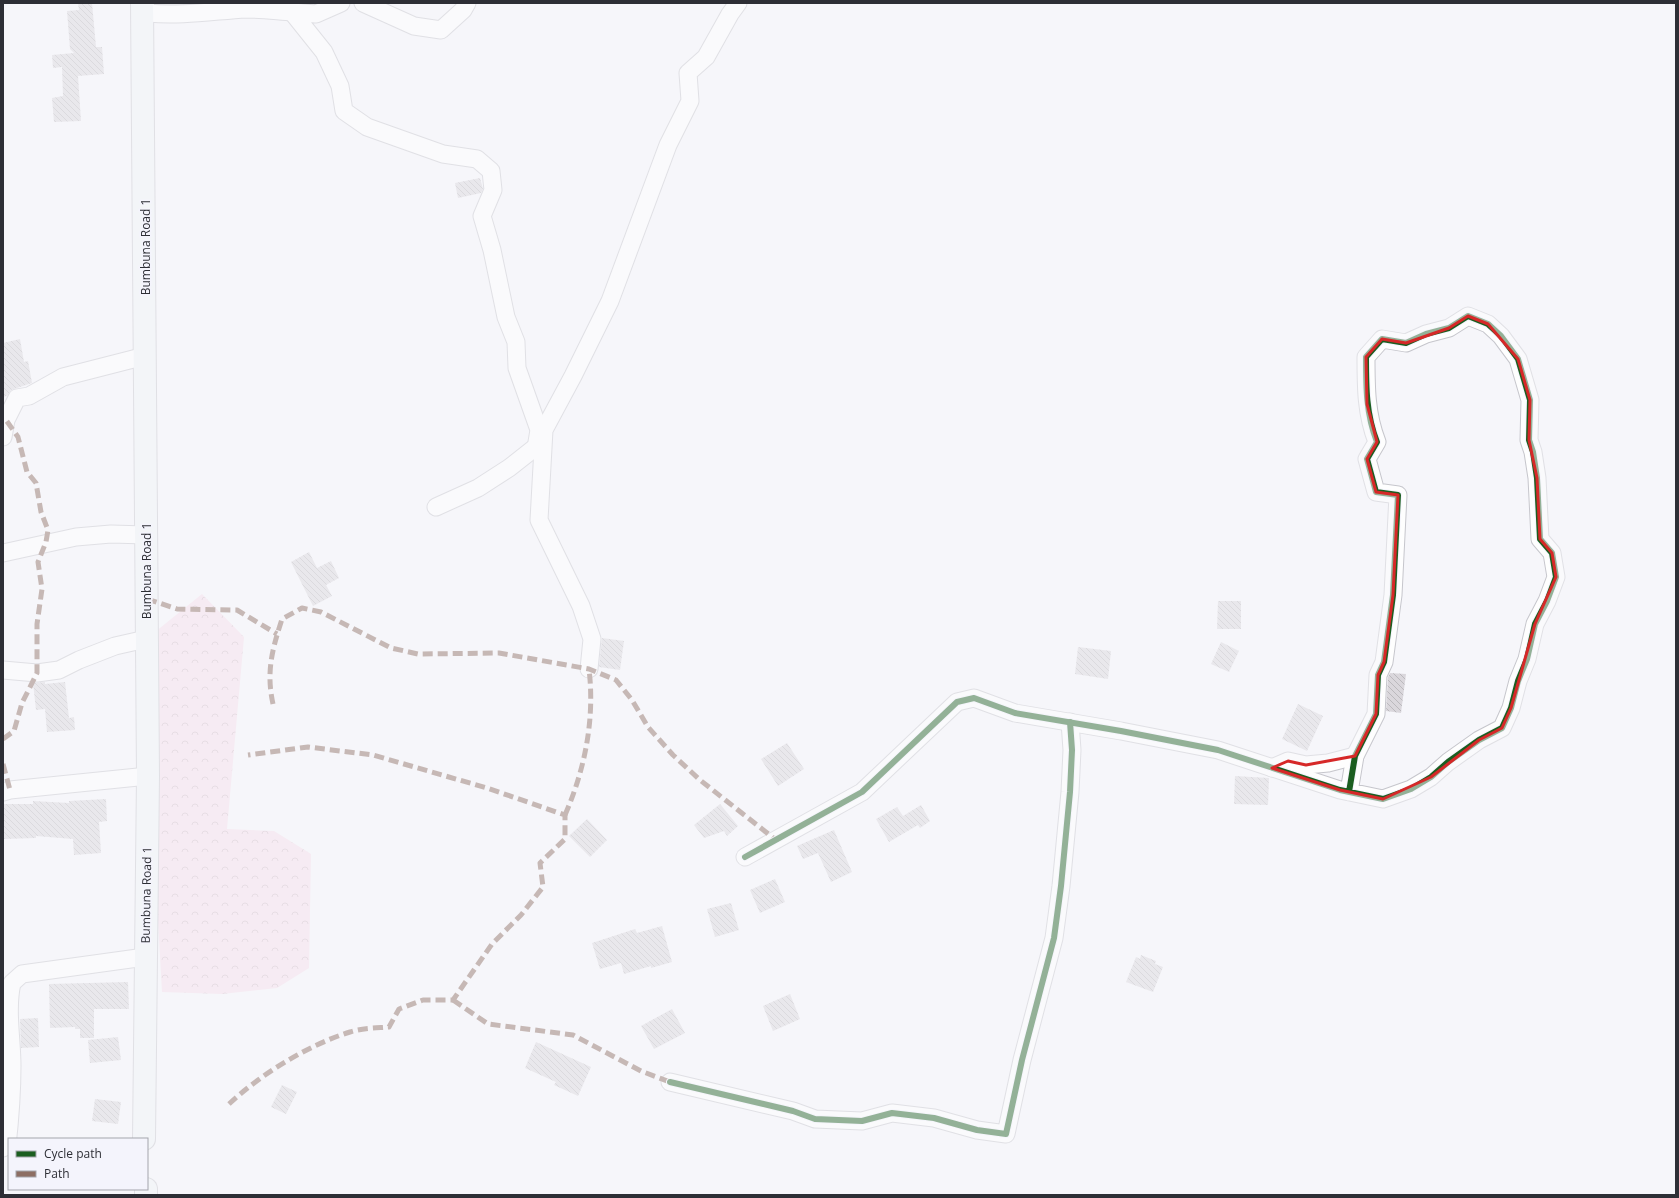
<svg xmlns="http://www.w3.org/2000/svg" width="1679" height="1198" font-family="'Open Sans',sans-serif">
<style>
.forest{fill:url(#forest-crowns)}
.building{fill:url(#building-back-hatch)}
.lines{fill:none;stroke-linecap:round;stroke-linejoin:round}
.street-casing{stroke:#c6c6cc;stroke-width:19}
.secondary-casing{stroke:#c6c6cc;stroke-width:24}
.street{stroke:#fefefe;stroke-width:17}
.secondary{stroke:#eff3f6;stroke-width:22}
.quiet{stroke:#8d6e63;stroke-width:5;stroke-dasharray:10 5;stroke-linecap:butt}
.cycleway-casing{stroke:#f4f4fc;stroke-width:8}
.cycleway{stroke:#1b5e20;stroke-width:6}
.marked{fill:none;stroke:#d62828;stroke-width:3;stroke-linejoin:round}
.labels{text-anchor:middle;dominant-baseline:central;stroke-width:3.5;stroke-linejoin:round;paint-order:stroke}
.street-label{font-size:12px;fill:#2d2e35;stroke:#f4f4fc}
</style>
<defs>
<pattern id="forest-crowns" width="20" height="18" patternUnits="userSpaceOnUse"><rect width="20" height="18" fill="#f7deea"/><path d="M2 6a3 3 0 1 1 6 0M12 15a3 3 0 1 1 6 0" fill="none" stroke="#d4bfc9"/></pattern>
<pattern id="building-back-hatch" width="6" height="6" patternUnits="userSpaceOnUse"><rect width="6" height="6" fill="#dad7dc"/><path d="M-1 5l2 2M0 0l6 6M5-1l2 2" fill="none" stroke="#bbb9bd"/></pattern>
</defs>
<rect width="100%" height="100%" fill="#f6f6fa"/>
<polygon class="forest" points="202,594 244,637 227,829 274,831 311,854 309,968 277,988 222,994 162,992 157,902 155,632"/>
<g class="building">
<polygon points="78,3 92,3 96,47 102,47 104,74 78,76 81,121 54,122 52,98 63,96 62,67 53,68 52,55 74,53 70,49 67,11 79,10"/>
<polygon points="480,178 483,189 481,193 458,198 455,183"/>
<polygon points="20,339 24,362 28,361 32,383 11,390 7,396 3,397 3,343"/>
<polygon points="309,552 317,568 331,561 339,578 326,585 332,596 313,606 291,562"/>
<polygon points="1218,601 1241,601 1241,629 1217,629"/>
<polygon points="602,638 624,641 620,670 599,667"/>
<polygon points="1221,642 1239,651 1229,672 1211,664"/>
<polygon points="1078,647 1111,651 1108,679 1075,674"/>
<polygon points="1390,673 1406,674 1401,713 1386,711 1388,677"/>
<polygon points="45,682 45,684 65,682 69,718 74,717 75,730 47,732 45,709 36,710 33,683"/>
<polygon points="1298,704 1323,716 1307,751 1282,739"/>
<polygon points="787,743 804,769 778,786 761,759"/>
<polygon points="1235,776 1269,778 1268,805 1234,804"/>
<polygon points="106,799 107,821 99,822 101,853 74,855 73,839 36,836 36,838 4,839 3,804 33,804 33,801 69,803 69,801"/>
<polygon points="720,804 738,826 727,836 724,831 704,838 694,825"/>
<polygon points="921,805 930,821 920,828 918,825 889,842 876,819 897,807 903,816"/>
<polygon points="587,819 607,840 590,857 569,836"/>
<polygon points="834,830 852,872 831,882 818,853 803,859 797,846"/>
<polygon points="775,879 785,902 760,913 750,890"/>
<polygon points="731,903 739,930 715,937 707,909"/>
<polygon points="662,926 672,962 651,968 651,966 624,974 621,963 600,969 592,943 635,929 637,933"/>
<polygon points="1141,955 1156,961 1155,964 1163,967 1153,992 1126,982 1136,957 1140,959"/>
<polygon points="128,982 129,1009 94,1009 94,1038 80,1038 80,1029 75,1029 75,1027 50,1028 49,984"/>
<polygon points="790,994 800,1019 773,1031 763,1006"/>
<polygon points="672,1009 685,1033 654,1049 641,1026"/>
<polygon points="38,1018 39,1047 21,1048 20,1019"/>
<polygon points="118,1037 121,1060 90,1063 88,1040"/>
<polygon points="536,1042 591,1067 578,1096 554,1085 556,1082 525,1068"/>
<polygon points="282,1085 297,1092 286,1114 271,1107"/>
<polygon points="95,1099 121,1102 118,1124 92,1121"/>
</g>
<g class="lines">
<defs>
<g id="street">
<path d="M 144,3 L 148,13 C 181,16 213,11 246,9 C 261,9 277,11 292,12"/>
<polyline points="341,3 316,14 292,12 324,52 340,86 344,111 367,127 443,154 477,159 491,171 493,190 482,216 492,250 506,317 516,342 517,368 539,430 537,442"/>
<polyline points="363,3 414,26 441,30 463,10 467,3"/>
<polyline points="3,437 6,420 17,398 29,396 63,377 145,356"/>
<polyline points="436,507 478,488 509,468 537,446 542,434"/>
<polyline points="3,553 76,537 111,534 146,535"/>
<polyline points="589,669 592,639 581,606 539,520 544,430 573,376 610,301 668,145 690,101 688,73 706,57 730,14 738,3"/>
<polyline points="3,670 37,673 59,670 79,660 115,646 146,639"/>
<polyline points="1272,768 1288,761 1306,765 1328,763 1355,756"/>
<polyline points="3,792 10,790 148,776"/>
<path d="M 745,857 L 862,792 L 957,702 L 974,698 L 1015,713 L 1121,731 L 1218,750 L 1340,790 L 1383,799 L 1411,789 L 1431,777 L 1448,762 L 1479,740 L 1502,728 L 1511,708 L 1518,681 L 1527,659 L 1535,624 L 1547,601 L 1556,577 L 1552,553 L 1540,539 L 1537,478 L 1533,452 L 1529,440 L 1530,400 L 1518,359 L 1501,336 L 1488,324 L 1468,316 L 1449,328 L 1426,334 L 1406,343 L 1382,339 L 1366,357 C 1366,387 1366,414 1377,442 L 1367,459 L 1376,492 L 1398,495 L 1393,595 L 1384,662 L 1378,675 L 1376,714 L 1355,756 L 1349,792"/>
<polyline points="670,1082 793,1111 815,1119 862,1121 892,1113 934,1118 977,1130 1006,1134 1022,1060 1054,938 1061,886 1070,792 1072,750 1070,722"/>
<path d="M 3,1148 L 7,1146 C 10,1119 12,1093 12,1066 C 12,1039 6,1010 12,983 L 22,974 L 145,957"/>
</g>
<g id="secondary">
<polyline points="142,3 148,776 144,1139"/>
<polyline points="146,1189 146,1195"/>
</g>
</defs>
<use href="#street" class="street-casing"/>
<use href="#secondary" class="secondary-casing"/>
<use href="#street" class="street"/>
<use href="#secondary" class="secondary"/>
<g class="quiet">
<polyline points="147,599 177,609 237,610 277,634"/>
<path d="M 273,704 C 266,672 272,650 282,619 L 302,608 L 321,612 L 391,648 L 418,654 L 499,653 L 589,669 L 616,680 L 632,700 L 648,727 L 673,755 L 700,780 L 776,840"/>
<polyline points="3,739 14,731 22,703 37,673 37,624 42,589 38,562 46,542 48,530 41,512 36,483 27,472 18,437 6,420"/>
<polyline points="3,764 10,790"/>
<path d="M 565,815 C 585,769 595,719 589,669"/>
<polyline points="453,1000 488,1024 573,1035 641,1071 670,1082"/>
<path d="M 229,1104 C 261,1074 308,1045 350,1032 C 362,1028 377,1028 389,1027 L 399,1009 L 423,1000 L 453,1000 L 492,944 L 521,915 L 543,887 L 540,863 L 565,839 L 565,815 L 487,788 L 373,755 L 308,747 L 248,755"/>
</g>
<defs>
<g id="cycleway">
<path d="M 745,857 L 862,792 L 957,702 L 974,698 L 1015,713 L 1121,731 L 1218,750 L 1340,790 L 1383,799 L 1411,789 L 1431,777 L 1448,762 L 1479,740 L 1502,728 L 1511,708 L 1518,681 L 1527,659 L 1535,624 L 1547,601 L 1556,577 L 1552,553 L 1540,539 L 1537,478 L 1533,452 L 1529,440 L 1530,400 L 1518,359 L 1501,336 L 1488,324 L 1468,316 L 1449,328 L 1426,334 L 1406,343 L 1382,339 L 1366,357 C 1366,387 1366,414 1377,442 L 1367,459 L 1376,492 L 1398,495 L 1393,595 L 1384,662 L 1378,675 L 1376,714 L 1355,756 L 1349,792"/>
<polyline points="670,1082 793,1111 815,1119 862,1121 892,1113 934,1118 977,1130 1006,1134 1022,1060 1054,938 1061,886 1070,792 1072,750 1070,722"/>
</g>
</defs>
<use href="#cycleway" class="cycleway-casing"/>
<use href="#cycleway" class="cycleway"/>
</g>
<path d="M0 0H1679V1198H0ZM 1468,316 L 1488,324 L 1518,359 L 1530,400 L 1529,440 L 1537,478 L 1540,539 L 1552,553 L 1556,577 L 1535,624 L 1511,708 L 1502,728 L 1479,740 L 1431,777 L 1383,799 L 1340,790 L 1272,768 L 1288,761 L 1306,765 L 1355,756 L 1376,714 L 1378,675 L 1384,662 L 1393,595 L 1398,495 L 1376,492 L 1367,459 L 1377,442 L 1367,404 L 1366,357 L 1382,339 L 1406,343 L 1449,328 Z" fill="#f6f6fa" fill-opacity=".55" fill-rule="evenodd"/>
<path class="marked" d="M 1468,316 L 1488,324 L 1518,359 L 1530,400 L 1529,440 L 1537,478 L 1540,539 L 1552,553 L 1556,577 L 1535,624 L 1511,708 L 1502,728 L 1479,740 L 1431,777 L 1383,799 L 1340,790 L 1272,768 L 1288,761 L 1306,765 L 1355,756 L 1376,714 L 1378,675 L 1384,662 L 1393,595 L 1398,495 L 1376,492 L 1367,459 L 1377,442 L 1367,404 L 1366,357 L 1382,339 L 1406,343 L 1449,328 Z"/>
<g class="labels">
<g class="street-label">
<text transform="translate(145 247) rotate(-90)">Bumbuna Road 1</text>
<text transform="translate(146 571) rotate(-90)">Bumbuna Road 1</text>
<text transform="translate(146 895) rotate(-89)">Bumbuna Road 1</text>
</g>
</g>
<rect width="1679" height="1198" fill="none" stroke="#2d2e35" stroke-width="8"/>
<rect x="8" y="1138" width="140" height="52" fill="#f4f4fc" stroke="#a4a5ac"/>
<rect x="16" y="1151" width="20" height="6" fill="#1b5e20" stroke="#a4a5ac"/>
<text x="44" y="1158" font-size="12" fill="#2d2e35">Cycle path</text>
<rect x="16" y="1171" width="20" height="6" fill="#8d6e63" stroke="#a4a5ac"/>
<text x="44" y="1178" font-size="12" fill="#2d2e35">Path</text>
</svg>
